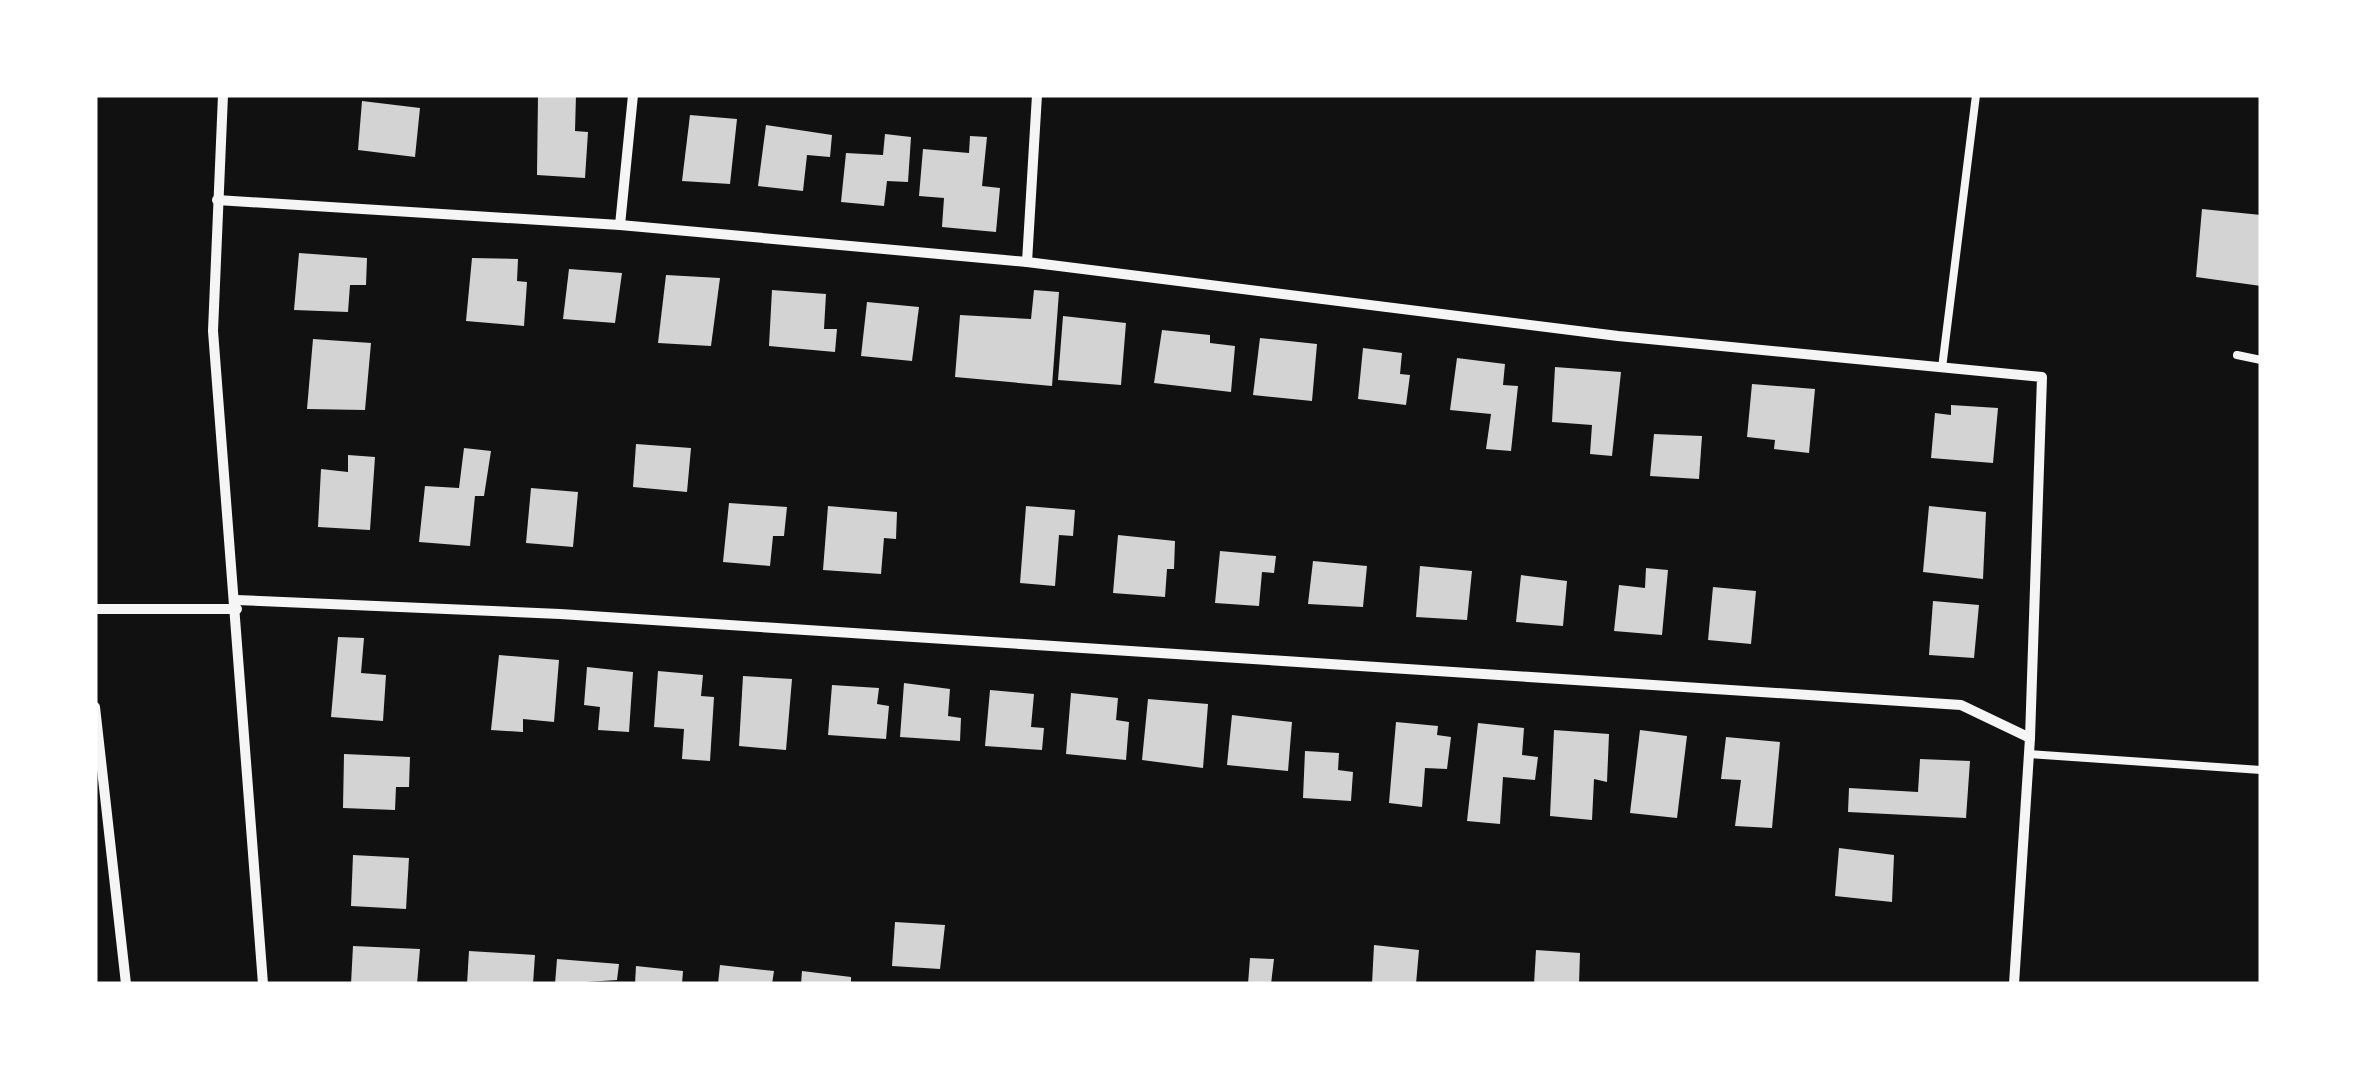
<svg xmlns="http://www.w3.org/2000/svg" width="2356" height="1079" font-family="Roboto,sans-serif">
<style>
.building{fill:#d3d3d3}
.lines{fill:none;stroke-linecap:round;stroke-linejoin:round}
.service{stroke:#f5f5f5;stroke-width:8}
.minor{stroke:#f5f5f5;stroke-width:10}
</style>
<rect width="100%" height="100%" fill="#111"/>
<g class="building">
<polygon points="538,95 576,95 575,131 588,132 585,178 537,175"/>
<polygon points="362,101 420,108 415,157 358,150"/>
<polygon points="690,115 737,119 730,184 682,181"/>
<polygon points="766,125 832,135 830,157 807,155 803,191 758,186"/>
<polygon points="885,134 911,137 908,182 887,181 884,206 841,202 846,153 883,155"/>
<polygon points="970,136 987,137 982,186 1000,188 996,232 942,227 944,198 919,196 923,149 969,153"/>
<polygon points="2202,209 2261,215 2261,286 2196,277"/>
<polygon points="299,253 367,258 366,285 350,285 348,312 294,310"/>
<polygon points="472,258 518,259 517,281 527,282 524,326 466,321"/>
<polygon points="569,269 622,273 615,323 563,319"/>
<polygon points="666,275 720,278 711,346 658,343"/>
<polygon points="772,290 826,294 824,329 837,329 835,352 769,346"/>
<polygon points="1034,290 1059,292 1052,386 955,377 960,315 1031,319"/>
<polygon points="867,302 919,307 912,361 861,356"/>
<polygon points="1063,316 1126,323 1121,385 1058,380"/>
<polygon points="1162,330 1210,335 1210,343 1235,346 1231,392 1154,383"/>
<polygon points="1260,338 1317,344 1312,401 1253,395"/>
<polygon points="313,339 371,343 365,410 307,409"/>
<polygon points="1363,348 1402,353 1400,374 1410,375 1406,405 1358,399"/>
<polygon points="1457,358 1505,364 1503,385 1518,386 1511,451 1486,449 1491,414 1450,410"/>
<polygon points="1555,367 1621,372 1612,456 1590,454 1592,425 1552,422"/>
<polygon points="1752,384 1815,389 1809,453 1774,449 1775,440 1747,437"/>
<polygon points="1951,405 1998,408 1993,463 1931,458 1935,413 1951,415"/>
<polygon points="1654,434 1702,436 1699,479 1650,476"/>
<polygon points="636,444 691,448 687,492 633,487"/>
<polygon points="464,448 491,451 484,496 475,496 470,546 419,542 425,486 459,488"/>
<polygon points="348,455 375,457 370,530 318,527 321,469 348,472"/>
<polygon points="531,488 578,492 573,547 526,543"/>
<polygon points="729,503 787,507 784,536 773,536 770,566 723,562"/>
<polygon points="828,506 897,512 896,539 884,538 881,574 823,570"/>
<polygon points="1026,506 1075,510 1073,536 1059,535 1055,586 1020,583"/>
<polygon points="1929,506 1986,512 1983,579 1923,572"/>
<polygon points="1118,535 1175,541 1174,569 1167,569 1165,597 1113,593"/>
<polygon points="1220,551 1276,556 1274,573 1262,572 1259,606 1215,603"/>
<polygon points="1313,561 1367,566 1363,607 1308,604"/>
<polygon points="1420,566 1472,571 1467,620 1416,617"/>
<polygon points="1646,568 1668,570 1662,635 1614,631 1619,585 1645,588"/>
<polygon points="1521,575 1567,581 1563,626 1516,622"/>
<polygon points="1713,587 1756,591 1751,644 1708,640"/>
<polygon points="1933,601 1979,605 1974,658 1929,655"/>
<polygon points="338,637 364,638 361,673 386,675 383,721 331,717"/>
<polygon points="499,655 559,660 554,722 523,719 523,732 491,730"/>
<polygon points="587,667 633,672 629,732 598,730 600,707 584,705"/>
<polygon points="658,671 703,675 701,696 714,697 710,761 682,759 684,729 654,727"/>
<polygon points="743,676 792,679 786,750 739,746"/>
<polygon points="904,683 950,689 948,716 961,718 960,741 900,737"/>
<polygon points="832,685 879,688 877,704 889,706 886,739 828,735"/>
<polygon points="990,690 1034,694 1031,727 1044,728 1042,750 985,746"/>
<polygon points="1071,693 1118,698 1116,720 1129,722 1126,760 1066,754"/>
<polygon points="1148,699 1208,704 1203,768 1142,760"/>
<polygon points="1232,715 1292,722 1288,771 1227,765"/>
<polygon points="1396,722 1438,726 1437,735 1451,737 1447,769 1425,768 1422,807 1389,803"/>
<polygon points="1478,723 1524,728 1522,755 1538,757 1535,780 1503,777 1500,824 1467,821"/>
<polygon points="1554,730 1609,734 1607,782 1594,779 1592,820 1550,816"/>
<polygon points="1640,730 1687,736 1677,818 1630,813"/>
<polygon points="1726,737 1780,742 1772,828 1735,826 1741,780 1721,779"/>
<polygon points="1305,751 1339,753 1338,770 1353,772 1351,801 1303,798"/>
<polygon points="344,754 410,757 409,787 396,787 395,810 343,808"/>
<polygon points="1920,759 1970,761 1966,818 1848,812 1849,788 1918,792"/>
<polygon points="1839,848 1894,855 1892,902 1835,896"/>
<polygon points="353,855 409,858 406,909 351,906"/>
<polygon points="895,922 945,925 940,969 892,966"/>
<polygon points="1374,945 1419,950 1416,984 1372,984"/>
<polygon points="353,946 420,949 417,984 351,984"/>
<polygon points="1536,950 1580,953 1579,984 1534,984"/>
<polygon points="469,951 535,955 533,984 467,984"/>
<polygon points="1250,958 1274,959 1271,984 1248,984"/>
<polygon points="557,959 619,964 617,980 555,984"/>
<polygon points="720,965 774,971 772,984 718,984"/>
<polygon points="636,966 683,971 682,984 635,984"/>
<polygon points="802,971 851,977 851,984 801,984"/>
</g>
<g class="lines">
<g class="service">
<polyline points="2237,355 2261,360"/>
<polyline points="1942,368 1976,95"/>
<polyline points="2029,754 2261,770"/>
</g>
<g class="minor">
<polyline points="223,95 213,331 263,984"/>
<polyline points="217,200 620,225 1027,262 1618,336 2042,377 2030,738 2014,984"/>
<polyline points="620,225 633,95"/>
<polyline points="1027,262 1037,95"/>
<polyline points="236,600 560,614 1961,705 2030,738"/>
<polyline points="95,609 237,609"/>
<polyline points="95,707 126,984"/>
</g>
</g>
<rect width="2356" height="1079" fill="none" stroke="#ffffff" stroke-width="195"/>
</svg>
